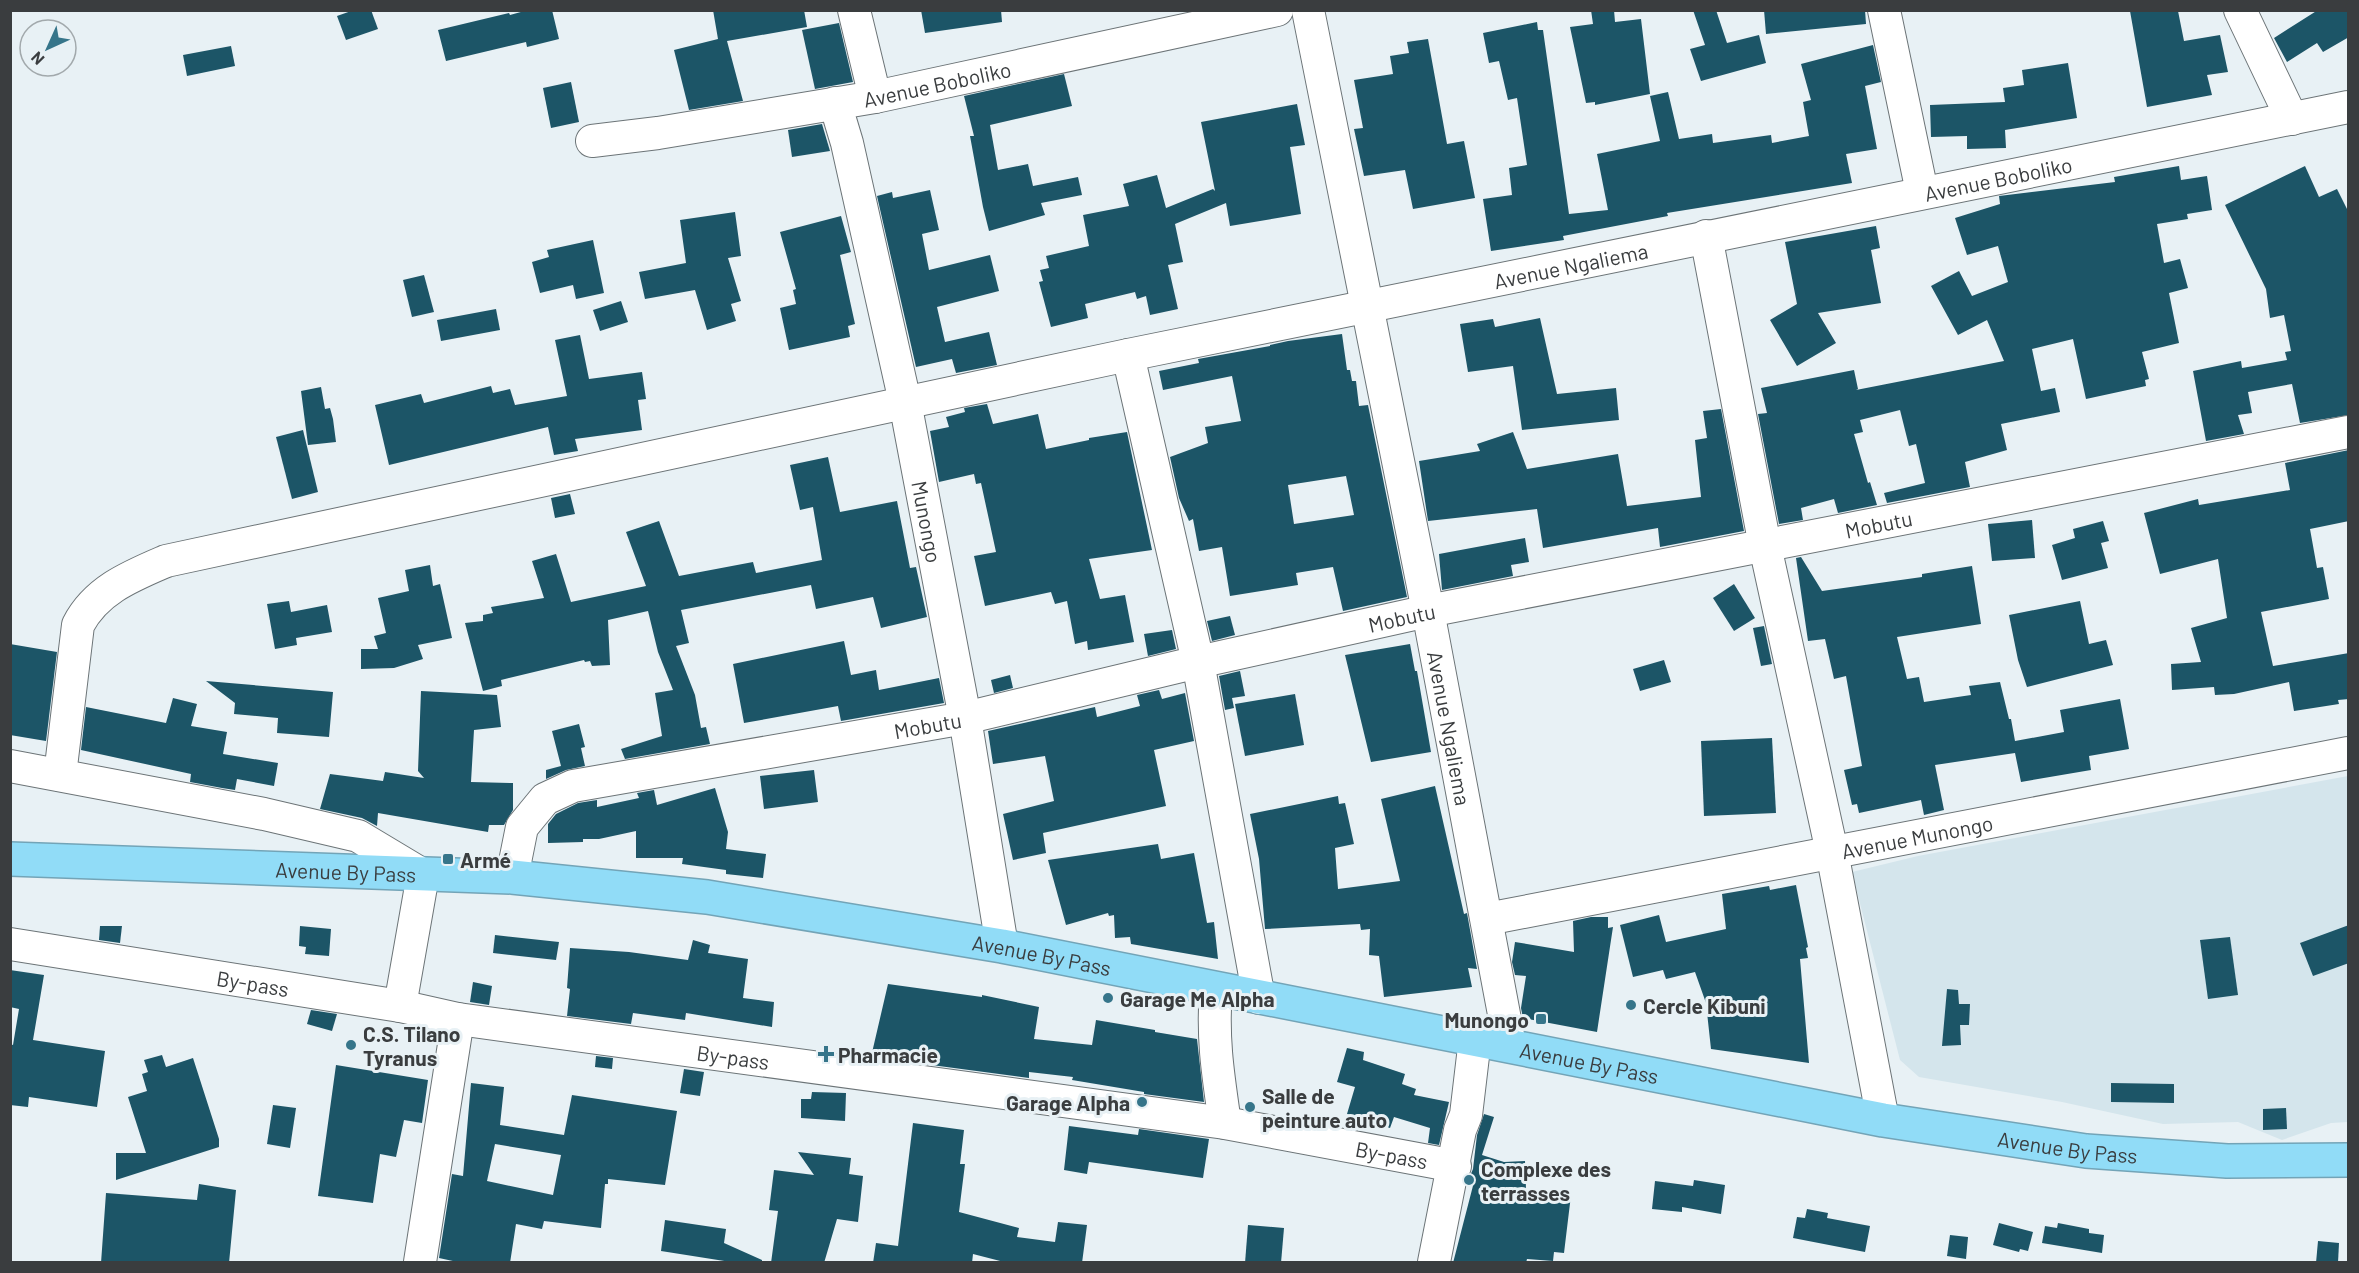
<svg xmlns="http://www.w3.org/2000/svg" width="2359" height="1273" font-family="Barlow,sans-serif">
<style>
.built{fill:#d4e5ec}
.building{fill:#1c5567;fill-rule:evenodd}
.lines{fill:none;stroke-linecap:round;stroke-linejoin:round}
.minor-casing{stroke:#6c7477;stroke-width:34}
.highway-casing{stroke:#73a4b7;stroke-width:36}
.minor{stroke:#fff;stroke-width:32}
.highway{stroke:#91dcf7;stroke-width:33}
.poi-dot{fill:#36758a;stroke:#e8f1f5;stroke-width:2}
.labels{text-anchor:middle;dominant-baseline:central;stroke-width:6;stroke-linejoin:round;paint-order:stroke}
.street-label{font-size:21px;fill:#3a3d3f;stroke:#e8f1f5}
.poi-label{font-size:21px;font-weight:bold;fill:#3a3d3f;stroke:#e8f1f5;text-anchor:start}
</style>
<rect width="100%" height="100%" fill="#e8f1f5"/>
<polygon class="built" points="2348,776 2348,1122 2331,1123 2282,1140 2238,1122 2163,1124 2062,1102 1919,1077 1900,1060 1852,872 1918,856"/>
<g class="building">
<polygon points="354,10 371,10 378,29 346,40 337,16"/>
<polygon points="528,10 552,10 559,39 527,47 526,42 446,61 438,30 509,13 510,15"/>
<polygon points="713,10 804,10 807,27 727,41 743,101 689,110 674,50 718,39"/>
<polygon points="921,10 1001,10 1002,22 925,33"/>
<polygon points="1591,10 1614,10 1615,22 1641,19 1650,94 1595,105 1595,102 1586,103 1570,27 1593,24"/>
<polygon points="1693,10 1716,10 1727,43 1759,35 1766,63 1701,81 1690,49 1705,45"/>
<polygon points="1764,10 1865,10 1866,24 1766,34"/>
<polygon points="2318,10 2349,10 2349,37 2323,52 2317,43 2287,62 2274,38"/>
<polygon points="2130,11 2178,11 2184,41 2220,35 2228,72 2207,75 2212,95 2147,107"/>
<polygon points="1537,22 1538,30 1543,30 1569,214 1608,210 1597,154 1660,141 1650,96 1668,92 1679,139 1712,134 1713,143 1771,135 1772,143 1809,136 1803,102 1811,100 1801,64 1873,45 1881,82 1865,86 1877,149 1846,154 1852,183 1667,213 1668,216 1563,236 1564,240 1491,251 1483,199 1512,195 1509,168 1527,165 1517,98 1508,100 1499,61 1489,63 1483,33"/>
<polygon points="839,23 853,82 815,89 802,30"/>
<polygon points="1428,39 1447,144 1464,141 1475,198 1413,209 1405,170 1364,176 1354,129 1363,128 1354,80 1393,74 1390,56 1409,53 1407,42"/>
<polygon points="231,46 235,66 187,76 183,55"/>
<polygon points="2068,63 2077,118 2005,130 2006,148 1967,149 1967,136 1931,137 1930,105 2005,102 2003,88 2024,85 2022,70"/>
<polygon points="1064,74 1072,106 990,125 998,170 1028,164 1033,186 1078,177 1082,195 1041,203 1045,215 989,231 983,207 970,136 974,136 964,96"/>
<polygon points="571,82 579,122 551,128 543,88"/>
<polygon points="1297,104 1305,145 1290,147 1301,214 1230,226 1226,203 1175,224 1183,262 1168,265 1178,309 1150,315 1146,296 1137,299 1135,292 1085,304 1088,318 1051,327 1039,282 1043,281 1040,270 1049,268 1046,256 1089,246 1083,215 1129,206 1123,184 1157,175 1166,208 1213,189 1215,191 1201,122"/>
<polygon points="822,124 830,151 792,157 788,130"/>
<polygon points="2179,166 2181,180 2207,176 2212,210 2187,214 2188,219 2157,224 2164,263 2180,259 2188,288 2169,293 2179,343 2142,352 2149,379 2145,380 2146,386 2086,399 2073,339 2032,349 2041,391 2055,388 2060,412 2001,424 2007,450 1965,462 1970,487 1887,503 1884,493 1925,483 1916,444 1909,446 1900,410 1860,420 1863,432 1854,434 1868,483 1870,482 1877,505 1838,513 1834,499 1801,508 1803,520 1779,524 1758,414 1767,413 1761,388 1854,370 1858,389 1856,390 2004,361 1987,320 1958,335 1931,286 1959,271 1972,296 2008,282 1998,246 1967,255 1955,218 2000,204 1999,196 2115,182 2114,177"/>
<polygon points="2305,166 2319,197 2337,189 2349,213 2349,415 2300,423 2292,384 2248,392 2252,413 2238,415 2244,434 2206,441 2193,371 2241,361 2242,368 2287,360 2285,352 2291,351 2284,315 2270,318 2266,289 2225,205"/>
<polygon points="930,190 939,230 922,234 929,270 990,255 999,291 937,307 945,342 989,332 997,365 956,373 952,359 916,367 877,196 892,192 893,198"/>
<polygon points="735,212 741,256 728,258 741,301 731,304 736,321 707,330 695,290 645,299 639,272 686,263 680,220"/>
<polygon points="841,216 851,252 840,255 855,324 848,326 850,337 789,350 780,308 796,304 793,290 796,289 780,232"/>
<polygon points="1876,226 1880,248 1871,250 1881,303 1818,313 1836,343 1797,366 1770,320 1797,304 1785,242"/>
<polygon points="593,240 604,293 576,299 573,285 540,293 532,262 549,257 547,250"/>
<polygon points="424,275 434,312 412,317 403,280"/>
<polygon points="621,301 628,322 600,331 593,310"/>
<polygon points="496,309 500,330 441,341 437,320"/>
<polygon points="1540,318 1557,394 1616,388 1619,420 1522,430 1513,366 1468,372 1460,324 1493,319 1495,327"/>
<path d="M 1342,334 L 1347,370 L 1350,370 L 1352,381 L 1356,381 L 1359,406 L 1368,405 L 1407,597 L 1343,611 L 1333,567 L 1296,573 L 1298,585 L 1230,596 L 1222,547 L 1199,551 L 1193,519 L 1189,521 L 1179,498 L 1170,457 L 1208,443 L 1205,427 L 1241,421 L 1232,376 L 1163,390 L 1159,371 L 1199,363 L 1198,359 L 1270,346 L 1270,345 L 1288,341 ZM 1346,476 L 1354,515 L 1294,524 L 1288,485 Z"/>
<polygon points="580,335 589,379 642,372 646,399 638,400 642,430 575,439 578,451 554,455 548,427 389,465 375,405 421,394 424,403 491,386 493,393 510,389 515,405 567,396 555,340"/>
<polygon points="321,387 325,409 330,408 333,419 336,442 308,445 301,391"/>
<polygon points="987,404 993,424 1038,414 1046,449 1089,440 1089,438 1127,432 1152,550 1089,559 1100,599 1125,595 1134,642 1088,650 1087,641 1075,644 1067,601 1055,604 1051,592 985,606 974,556 996,552 981,483 976,484 974,474 939,482 930,431 949,427 946,417 965,412 964,408"/>
<polygon points="1721,409 1744,531 1660,547 1658,528 1543,548 1537,509 1428,521 1419,461 1480,451 1477,444 1513,432 1527,469 1618,454 1627,506 1701,497 1695,440 1707,438 1703,411"/>
<polygon points="303,430 318,492 292,499 276,437"/>
<polygon points="2349,450 2349,521 2310,529 2317,568 2323,567 2329,599 2261,612 2273,666 2349,653 2349,699 2338,700 2339,704 2294,711 2289,682 2234,694 2215,695 2214,687 2172,690 2171,664 2201,662 2191,628 2227,618 2218,559 2160,574 2144,513 2198,499 2199,505 2290,490 2285,463"/>
<polygon points="828,457 840,512 897,501 910,568 916,567 927,617 881,628 873,597 816,609 811,585 681,610 689,643 676,646 695,695 701,728 706,727 710,744 625,759 621,749 662,736 655,693 673,690 658,652 648,611 608,620 610,665 592,666 590,661 585,662 584,660 501,680 502,686 483,691 465,623 483,621 483,615 493,613 491,607 544,598 532,561 556,554 571,602 646,586 626,532 659,521 679,576 753,562 756,573 822,560 813,507 800,510 790,465"/>
<polygon points="570,494 575,514 555,518 551,498"/>
<polygon points="2032,520 2035,558 1992,561 1988,524"/>
<polygon points="2103,521 2109,541 2101,543 2108,568 2062,580 2052,545 2075,538 2073,529"/>
<polygon points="1525,538 1529,562 1511,565 1513,576 1442,590 1439,554"/>
<polygon points="1801,557 1822,591 1922,577 1922,574 1972,566 1981,624 1897,637 1907,679 1919,677 1924,702 1971,695 1969,686 2000,682 2009,719 2011,719 2015,741 2064,732 2060,710 2120,699 2129,749 2089,756 2091,770 2021,782 2015,753 1935,765 1944,810 1924,815 1921,800 1859,813 1857,804 1852,805 1844,770 1862,766 1846,676 1834,679 1825,639 1808,641 1796,558"/>
<polygon points="430,565 433,586 440,584 452,638 418,645 423,659 394,668 361,669 361,649 378,649 374,636 386,633 378,598 409,591 405,570"/>
<polygon points="1734,584 1755,618 1734,631 1713,598"/>
<polygon points="289,601 291,612 327,605 332,632 296,638 297,645 275,649 267,604"/>
<polygon points="2080,601 2089,644 2106,640 2113,665 2027,687 2018,660 2009,615"/>
<polygon points="1230,616 1235,635 1212,641 1207,621"/>
<polygon points="1764,626 1772,664 1761,666 1753,628"/>
<polygon points="1172,630 1176,649 1148,656 1144,634"/>
<polygon points="844,641 851,675 876,670 879,690 939,678 944,703 841,721 838,706 744,723 733,664"/>
<polygon points="10,644 57,652 46,741 10,735"/>
<polygon points="1410,644 1415,671 1417,671 1431,752 1371,762 1345,655"/>
<polygon points="1664,660 1671,682 1640,691 1633,669"/>
<polygon points="1240,671 1245,696 1232,698 1234,708 1225,710 1219,676"/>
<polygon points="1010,675 1013,688 994,693 991,680"/>
<polygon points="206,681 333,692 329,737 277,733 278,718 234,714 235,703"/>
<polygon points="1159,690 1162,699 1185,693 1194,741 1154,750 1166,806 1043,833 1046,853 1013,860 1003,814 1054,801 1045,756 993,764 988,731 1095,707 1097,717 1140,706 1137,695"/>
<polygon points="421,691 497,695 501,727 474,730 471,782 513,783 513,810 504,825 489,825 488,832 378,813 377,826 362,818 320,809 330,774 383,781 385,772 424,778 418,771"/>
<polygon points="1295,694 1304,745 1245,756 1235,704"/>
<polygon points="173,698 197,704 191,726 227,732 223,754 278,763 274,786 237,779 235,790 222,788 190,782 191,774 81,750 86,707 166,723"/>
<polygon points="579,724 585,747 581,748 585,766 566,770 546,779 546,770 561,766 552,731"/>
<polygon points="1772,738 1776,813 1704,816 1701,741"/>
<polygon points="814,770 818,802 764,809 760,776"/>
<polygon points="1435,786 1464,914 1467,913 1477,969 1468,968 1472,987 1384,997 1379,956 1369,955 1370,929 1361,930 1360,924 1265,929 1259,859 1250,814 1338,796 1339,804 1345,803 1354,844 1335,848 1338,889 1400,881 1381,799"/>
<polygon points="715,788 728,832 726,849 766,854 763,878 726,874 726,870 682,864 683,858 636,858 636,831 599,839 583,839 583,842 548,843 548,824 556,814 578,803 597,800 597,807 639,798 637,793 654,790 657,805"/>
<polygon points="1158,844 1161,859 1194,853 1207,923 1214,922 1218,959 1131,944 1130,937 1115,938 1114,915 1109,916 1108,913 1066,925 1048,860"/>
<polygon points="1796,885 1808,947 1806,948 1808,958 1800,959 1809,1063 1711,1049 1706,1003 1695,972 1666,979 1663,970 1633,977 1620,925 1659,915 1666,942 1726,929 1722,894 1769,886 1770,890"/>
<polygon points="1591,917 1608,917 1608,928 1613,927 1597,1032 1523,1018 1521,1008 1526,976 1515,975 1512,962 1515,942 1574,952 1573,921"/>
<polygon points="2349,925 2349,963 2313,976 2300,943"/>
<polygon points="100,926 122,926 120,943 99,940"/>
<polygon points="300,926 331,929 329,956 305,954 306,947 299,946"/>
<polygon points="495,935 559,942 556,960 493,953"/>
<polygon points="2230,937 2238,995 2208,999 2200,940"/>
<polygon points="693,940 710,945 708,953 748,959 743,998 774,1002 772,1027 686,1013 685,1020 633,1013 631,1024 567,1016 570,989 567,988 570,948 629,952 688,960"/>
<polygon points="10,970 44,975 33,1040 105,1051 97,1107 29,1097 28,1107 10,1105 10,1044 13,1045 19,1009 10,1007"/>
<polygon points="473,982 492,986 489,1005 470,1002"/>
<polygon points="888,984 982,997 982,995 1039,1007 1034,1039 1092,1045 1096,1020 1155,1030 1155,1032 1197,1039 1204,1102 1144,1094 1144,1092 1072,1080 1073,1077 1029,1072 1029,1078 871,1057"/>
<polygon points="1947,989 1958,990 1959,1004 1970,1004 1969,1025 1960,1025 1961,1045 1942,1046"/>
<polygon points="311,1010 337,1014 332,1031 307,1024"/>
<polygon points="1347,1048 1364,1052 1363,1060 1405,1074 1402,1084 1416,1089 1414,1095 1449,1102 1439,1145 1428,1143 1430,1128 1394,1117 1390,1128 1347,1114 1355,1087 1337,1082"/>
<polygon points="162,1055 166,1067 193,1058 219,1139 219,1147 116,1180 116,1153 146,1153 128,1097 147,1091 142,1074 148,1072 144,1060"/>
<polygon points="596,1056 613,1058 612,1069 595,1067"/>
<polygon points="336,1065 428,1080 422,1123 404,1120 396,1157 380,1154 373,1203 318,1196"/>
<polygon points="684,1069 704,1072 700,1096 680,1093"/>
<path d="M 471,1083 L 504,1087 L 500,1125 L 564,1135 L 572,1095 L 677,1111 L 665,1185 L 608,1179 L 608,1184 L 605,1184 L 601,1228 L 544,1221 L 542,1229 L 516,1224 L 510,1263 L 462,1263 L 439,1258 L 452,1174 L 463,1176 ZM 495,1144 L 561,1155 L 553,1195 L 487,1181 Z"/>
<polygon points="2111,1083 2174,1084 2174,1103 2111,1102"/>
<polygon points="812,1092 846,1093 845,1121 801,1118 801,1099 811,1099"/>
<polygon points="273,1105 296,1108 290,1148 267,1144"/>
<polygon points="2286,1108 2287,1129 2263,1130 2263,1109"/>
<polygon points="1484,1114 1494,1117 1482,1155 1504,1162 1525,1161 1526,1189 1571,1195 1564,1253 1554,1252 1553,1261 1527,1259 1526,1263 1453,1263 1475,1178 1470,1176 1473,1169 1477,1135"/>
<polygon points="913,1123 964,1130 960,1164 965,1164 959,1212 1019,1228 1017,1237 1055,1242 1058,1222 1087,1225 1082,1263 1008,1263 973,1254 972,1263 873,1263 876,1243 898,1246"/>
<polygon points="1069,1126 1138,1135 1139,1129 1209,1139 1203,1178 1089,1162 1087,1174 1064,1170"/>
<polygon points="798,1152 851,1158 849,1174 863,1176 858,1222 837,1219 824,1263 771,1263 778,1211 769,1210 774,1170 814,1175"/>
<polygon points="1694,1180 1725,1185 1721,1214 1682,1207 1682,1212 1652,1209 1655,1181 1693,1186"/>
<polygon points="199,1184 236,1190 229,1263 101,1263 106,1193 197,1200"/>
<polygon points="1807,1209 1828,1213 1827,1218 1870,1226 1865,1252 1793,1238 1797,1217 1805,1218"/>
<polygon points="665,1220 726,1229 724,1243 762,1260 762,1263 737,1263 661,1251"/>
<polygon points="1999,1223 2033,1232 2028,1251 2020,1249 2019,1252 1993,1245"/>
<polygon points="2058,1223 2089,1229 2089,1233 2104,1235 2102,1253 2042,1243 2045,1226 2057,1228"/>
<polygon points="1248,1225 1284,1228 1281,1263 1245,1263"/>
<polygon points="1950,1235 1968,1237 1966,1259 1947,1256"/>
<polygon points="2318,1241 2339,1243 2338,1263 2316,1263"/>
</g>
<g class="lines">
<defs>
<g id="minor">
<polyline points="854,10 875,97"/>
<path id="s1" d="M 1308,10 L 1428,611 L 1510,1046"/>
<polyline points="1884,10 1922,192"/>
<polyline points="2240,10 2292,119"/>
<path id="s2" d="M 835,103 L 847,143 L 905,402 L 965,718 L 1002,946"/>
<path id="s3" d="M 592,141 L 658,133 L 875,97 L 1277,10"/>
<polyline points="1706,236 1765,546 1832,852 1883,1120"/>
<polyline points="1128,355 1198,662 1259,998"/>
<polyline points="10,766 264,814 358,836 423,875 400,1006"/>
<path id="s4" d="M 60,775 L 78,625 C 96,590 131,576 166,561 L 1128,355 L 2348,107"/>
<path id="s5" d="M 512,877 L 522,827 L 545,799 L 573,786 L 965,718 L 1198,662 L 1428,611 L 2348,432"/>
<path id="s6" d="M 1487,919 L 2348,753"/>
<path id="s7" d="M 10,944 L 400,1006 L 458,1019 L 1225,1123 L 1455,1166"/>
<path d="M 1216,989 C 1212,1038 1218,1075 1225,1123"/>
<polyline points="420,1262 458,1019"/>
<polyline points="1434,1262 1460,1130 1466,1115 1475,1039"/>
</g>
<g id="highway">
<path id="s8" d="M 10,859 L 512,877 L 707,897 L 1002,946 L 1883,1120 L 2086,1151 L 2227,1161 L 2348,1160"/>
</g>
</defs>
<use href="#minor" class="minor-casing"/>
<use href="#highway" class="highway-casing"/>
<use href="#minor" class="minor"/>
<use href="#highway" class="highway"/>
</g>
<g class="poi-dot">
<rect x="442" y="853" width="12" height="12" rx="3"/>
<circle cx="1108" cy="998" r="6"/>
<circle cx="1631" cy="1005" r="6"/>
<rect x="1535" y="1013" width="12" height="12" rx="3"/>
<circle cx="351" cy="1045" r="6"/>
<path d="M823 1045h6v6h6v6h-6v6h-6v-6h-6v-6h6z"/>
<circle cx="1142" cy="1102" r="6"/>
<circle cx="1250" cy="1107" r="6"/>
<circle cx="1469" cy="1180" r="6"/>
</g>
<g class="labels">
<g class="street-label">
<text stroke="none"><textPath href="#s3" startOffset="350">Avenue Boboliko</textPath></text>
<text stroke="none"><textPath href="#s4" startOffset="2134">Avenue Boboliko</textPath></text>
<text stroke="none"><textPath href="#s4" startOffset="1698">Avenue Ngaliema</textPath></text>
<text stroke="none"><textPath href="#s2" startOffset="429">Munongo</textPath></text>
<text stroke="none"><textPath href="#s5" startOffset="1450">Mobutu</textPath></text>
<text stroke="none"><textPath href="#s5" startOffset="964">Mobutu</textPath></text>
<text stroke="none"><textPath href="#s5" startOffset="478">Mobutu</textPath></text>
<text stroke="none"><textPath href="#s1" startOffset="732">Avenue Ngaliema</textPath></text>
<text stroke="none"><textPath href="#s6" startOffset="438">Avenue Munongo</textPath></text>
<text stroke="none"><textPath href="#s8" startOffset="336">Avenue By Pass</textPath></text>
<text stroke="none"><textPath href="#s8" startOffset="1038">Avenue By Pass</textPath></text>
<text stroke="none"><textPath href="#s7" startOffset="246">By-pass</textPath></text>
<text stroke="none"><textPath href="#s7" startOffset="732">By-pass</textPath></text>
<text stroke="none"><textPath href="#s8" startOffset="1596">Avenue By Pass</textPath></text>
<text stroke="none"><textPath href="#s8" startOffset="2082">Avenue By Pass</textPath></text>
<text stroke="none"><textPath href="#s7" startOffset="1398">By-pass</textPath></text>
</g>
<g class="poi-label">
<text x="460" y="859">Armé</text>
<text x="1120" y="998">Garage Me Alpha</text>
<text x="1643" y="1005">Cercle Kibuni</text>
<text x="1529" y="1019" text-anchor="end">Munongo</text>
<text x="363" y="1033">C.S. Tilano<tspan x="363" dy="24">Tyranus</tspan></text>
<text x="838" y="1054">Pharmacie</text>
<text x="1262" y="1095">Salle de<tspan x="1262" dy="24">peinture auto</tspan></text>
<text x="1130" y="1102" text-anchor="end">Garage Alpha</text>
<text x="1481" y="1168">Complexe des<tspan x="1481" dy="24">terrasses</tspan></text>
</g>
</g>
<rect width="2359" height="1273" fill="none" stroke="#3a3d3f" stroke-width="24"/>
<g transform="translate(48 48) rotate(225)"><circle r="28" fill="#e8f1f5" stroke="#a2a9ac" stroke-width="1.5"/>
<path d="M0-4.5L10 22L0 15L-10 22Z" fill="#36758a"/>
<text y="-9" font-size="16" font-weight="bold" text-anchor="middle" fill="#3a3d3f">N</text>
</g>
</svg>
